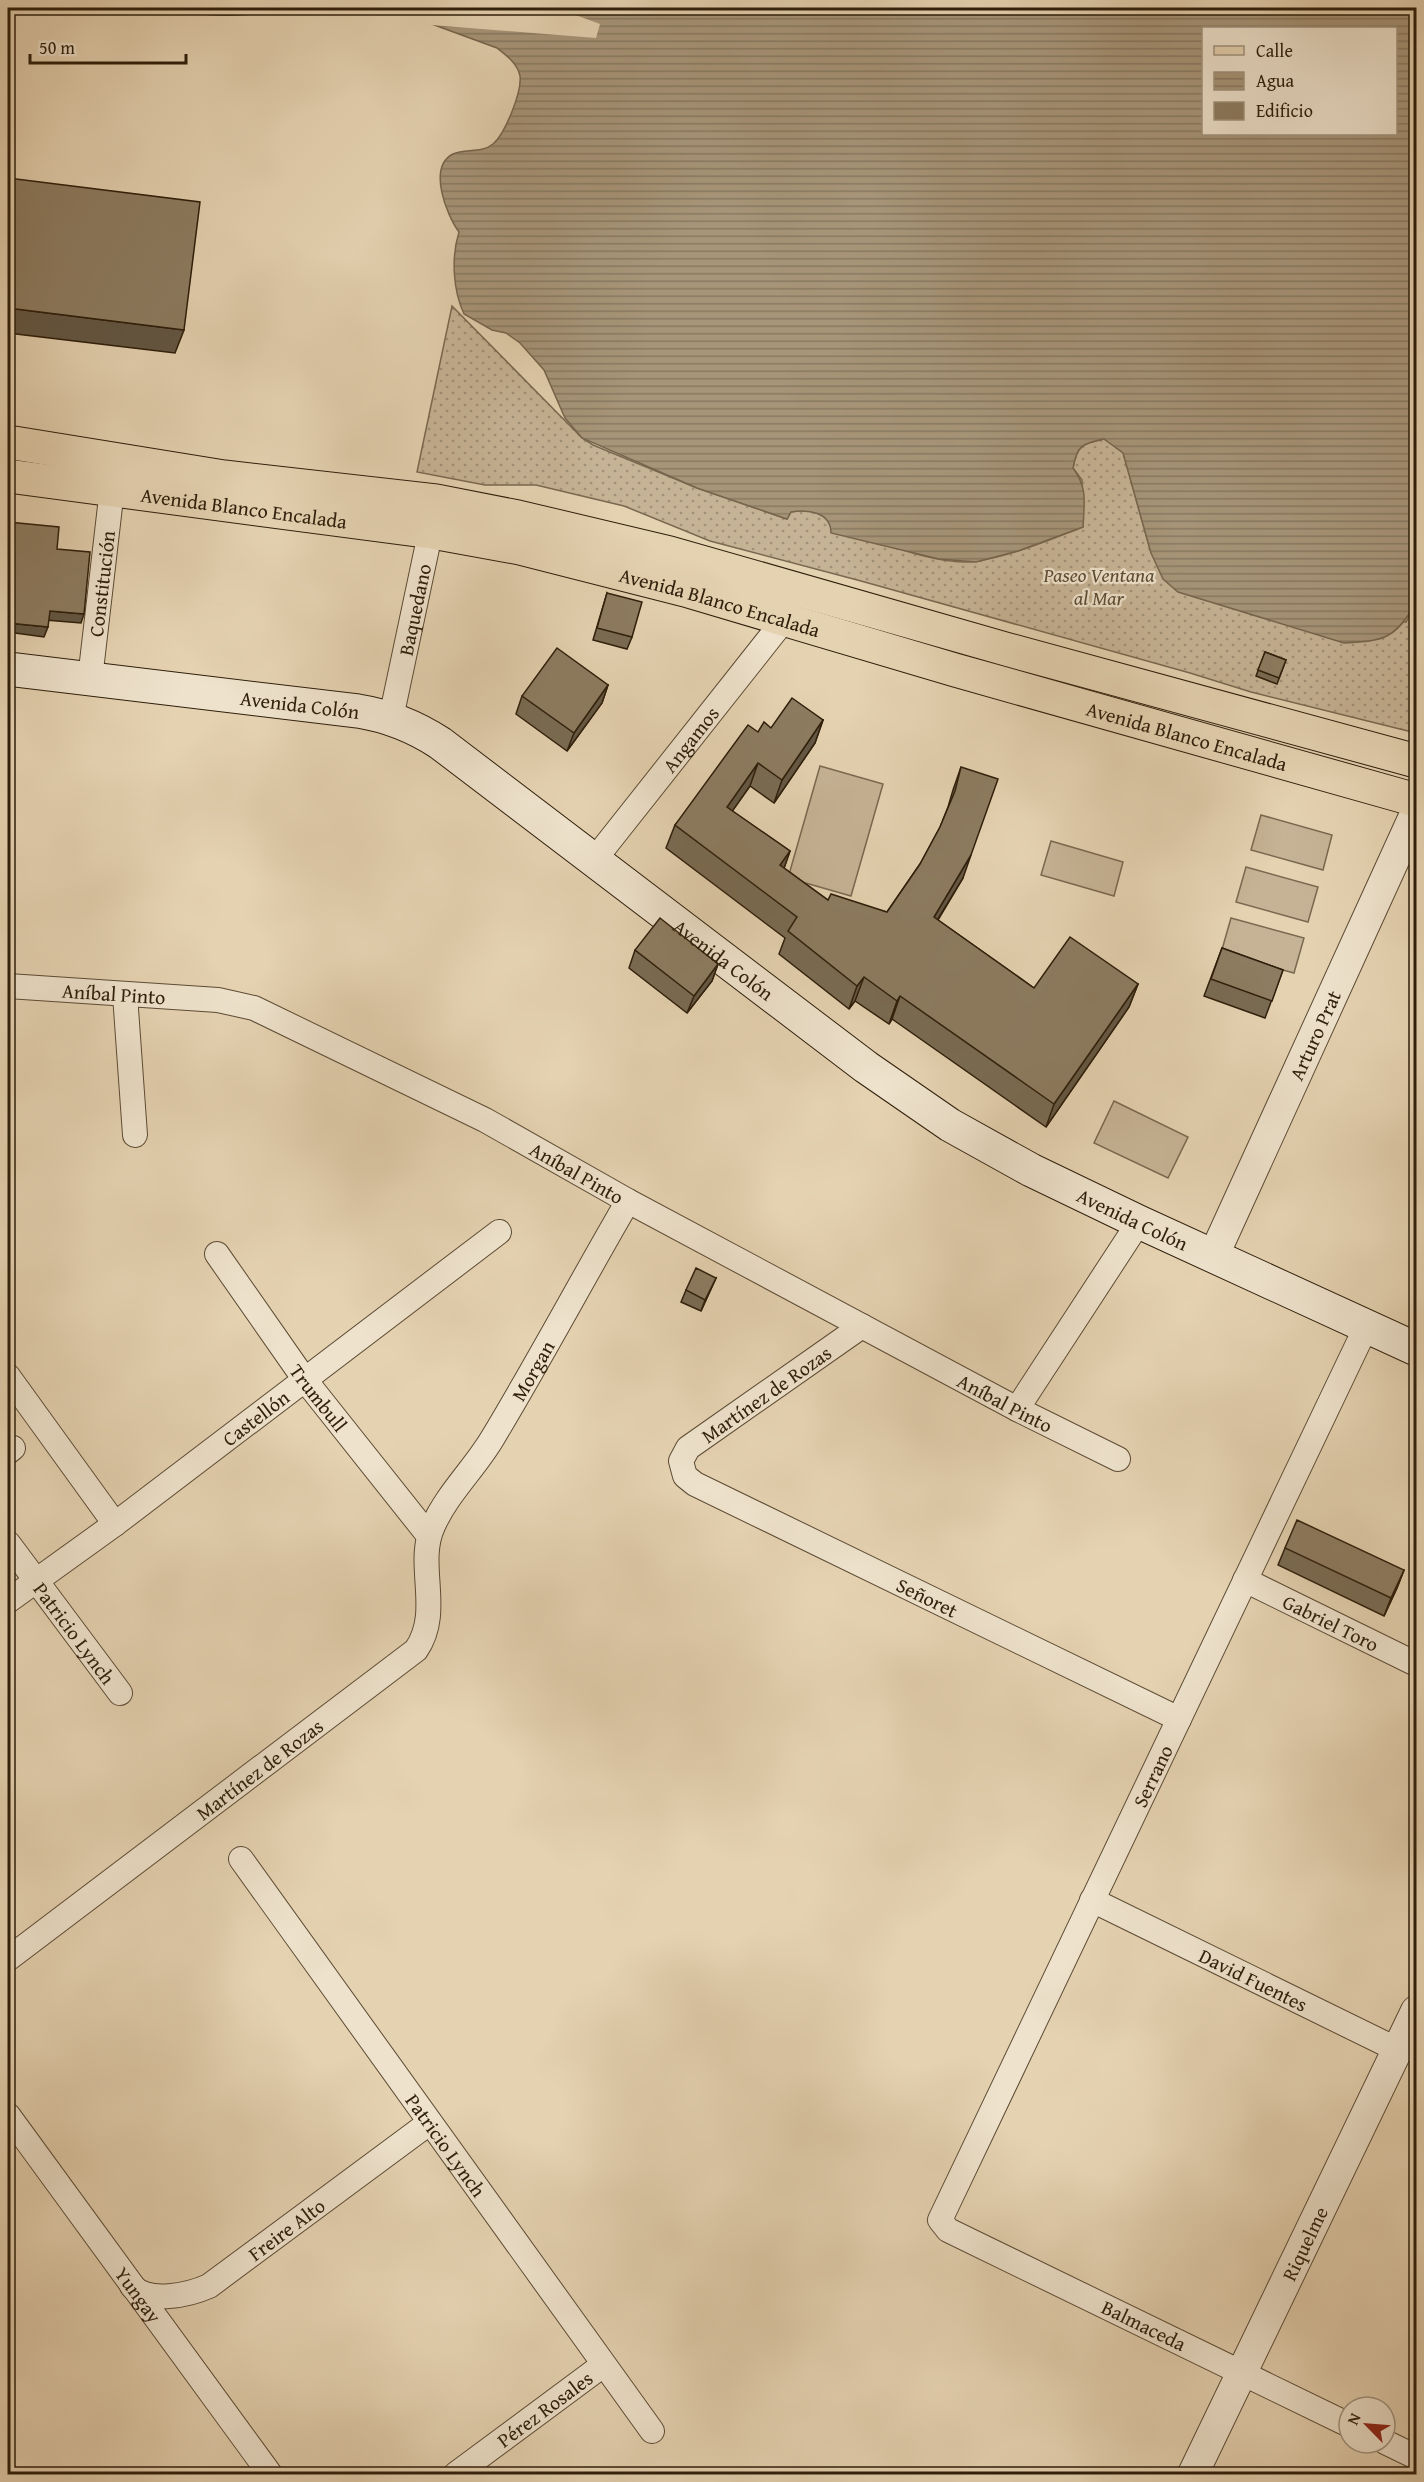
<svg xmlns="http://www.w3.org/2000/svg" width="1424" height="2482" font-family="'Gentium Book Plus',serif">
<style>
.grass{fill:url(#grass-dots);stroke:#7a6850;stroke-width:1.5}
.garden{fill:#c6b395;stroke:#7a6850;stroke-width:1.5}
.water{fill:url(#water-rules);stroke:#77654d;stroke-width:1.5;fill-rule:evenodd}
.pier{fill:#e5d2b1}
.lines{fill:none;stroke-linecap:round;stroke-linejoin:round}
.minor-casing{stroke:#5c4b34;stroke-width:26}
.tertiary-casing{stroke:#5c4b34;stroke-width:32}
.secondary-casing{stroke:#2e1e0b;stroke-width:35}
.primary-casing{stroke:#2e1e0b;stroke-width:35}
.minor{stroke:#eee2cc;stroke-width:24}
.tertiary{stroke:#eee2cc;stroke-width:30}
.secondary{stroke:#eee2cc;stroke-width:33}
.primary{stroke:#e5d2b1;stroke-width:33}
.wall{fill:#796b53;stroke:#2e1e0b;stroke-width:1.5}
.shaded-wall{fill:#635744;stroke:#2e1e0b;stroke-width:1.5}
.building{fill:#8d7c61;stroke:#2e1e0b;stroke-width:1.5}
.labels{text-anchor:middle;dominant-baseline:central;stroke-width:4.5;stroke-linejoin:round;paint-order:stroke}
.street-label{font-size:20px;fill:#2e1e0b;stroke:#eee2cc}
.park-label{font-size:20px;font-style:italic;fill:#5c4b34;stroke:#eee2cc}
</style>
<defs>
<pattern id="grass-dots" width="8" height="8" patternUnits="userSpaceOnUse" patternTransform="scale(1.5)"><rect width="8" height="8" fill="#c6b395"/><path d="M2 2h.1M6 6h.1" fill="none" stroke="#a19178" stroke-width="1.8" stroke-linecap="round"/></pattern>
<pattern id="water-rules" width="6" height="5" patternUnits="userSpaceOnUse" patternTransform="scale(1.5)"><rect width="6" height="5" fill="#a79579"/><path d="M0 2.5h6" fill="none" stroke="#887961"/></pattern>
</defs>
<rect width="100%" height="100%" fill="#e5d2b1"/>
<filter id="stains"><feTurbulence type="fractalNoise" baseFrequency=".00333" numOctaves="4"/><feColorMatrix values="0 0 0 0 .2 0 0 0 0 .09 0 0 0 0 .02 0 0 0 .5 -.17"/></filter>
<radialGradient id="worn" r=".72"><stop offset=".6" stop-color="#630" stop-opacity="0"/><stop offset="1" stop-color="#630" stop-opacity=".3"/></radialGradient>
<path class="grass" d="M 452,306 L 582,438 L 593,445 L 697,488 L 787,519 L 791,512 C 806,509 823,511 831,525 C 871,538 938,568 978,561 C 1014,555 1049,540 1083,527 L 1082,480 L 1073,468 C 1077,445 1082,444 1104,439 L 1123,452 L 1151,553 L 1406,622 L 1416,603 L 1416,733 L 1251,692 L 1190,673 L 861,581 L 710,541 L 624,506 L 536,485 L 485,485 L 417,472 Z"/>
<g class="garden">
<polygon points="820,766 883,784 851,896 788,878"/>
<polygon points="1261,815 1332,835 1323,870 1251,850"/>
<polygon points="1051,841 1123,862 1114,896 1041,875"/>
<polygon points="1246,867 1318,887 1308,922 1236,902"/>
<polygon points="1231,918 1304,938 1294,973 1221,953"/>
<polygon points="1114,1101 1188,1137 1168,1178 1094,1143"/>
</g>
<g class="water">
<path d="M 179,8 L 346,8 C 328,15 310,10 290,11 C 254,13 213,21 179,8 Z"/>
<path d="M 388,8 L 1416,8 L 1416,603 C 1395,639 1384,641 1344,643 L 1178,592 L 1163,579 L 1151,553 L 1123,453 L 1104,439 C 1082,444 1077,445 1073,468 C 1088,488 1084,503 1083,527 L 1018,551 L 976,562 L 939,559 L 831,533 C 831,512 808,509 791,512 L 787,519 L 697,488 L 582,438 L 565,418 L 544,370 L 520,343 L 506,333 L 492,330 L 464,314 C 453,290 451,258 459,232 C 447,216 427,167 453,154 C 465,148 481,154 493,144 C 505,134 522,92 520,76 C 518,64 506,55 497,48 ZM 1204,28 L 1396,28 L 1396,134 L 1204,134 Z"/>
</g>
<polygon class="pier" points="405,8 539,8 562,10 600,24 596,38 431,25 403,15"/>
<g class="lines">
<defs>
<g id="minor">
<path id="s1" d="M 90,679 L 112,489"/>
<path id="s2" d="M 391,718 L 434,515"/>
<path id="s3" d="M 595,859 L 784,620"/>
<path id="s4" d="M 8,986 L 218,1000 L 254,1008 L 485,1120 L 628,1201 L 1017,1409 L 1118,1459"/>
<polyline points="125,995 135,1135"/>
<path id="s5" d="M 217,1254 L 305,1380 L 429,1536"/>
<path id="s6" d="M 862,1326 L 688,1448 L 681,1461 L 685,1476 L 695,1484 L 1179,1719"/>
<polyline points="8,1376 115,1524"/>
<polyline points="1017,1409 1139,1222"/>
<polyline points="8,1452 13,1448"/>
<path id="s7" d="M 8,1543 L 120,1693"/>
<path id="s8" d="M 1245,1580 L 1416,1664"/>
<path id="s9" d="M 8,1601 L 115,1524 L 499,1232"/>
<path id="s10" d="M 241,1859 L 652,2431"/>
<path id="s11" d="M 1092,1900 L 1398,2050"/>
<path id="s12" d="M 8,1959 L 416,1650 C 443,1611 415,1565 433,1526 C 447,1494 474,1469 492,1439 C 539,1361 582,1280 628,1201"/>
<path id="s13" d="M 8,2115 L 270,2474"/>
<path id="s14" d="M 132,2286 C 148,2304 189,2295 209,2286 L 429,2123"/>
<path id="s15" d="M 1349,2425 L 948,2230 L 940,2220 L 1366,1327"/>
<polyline points="1385,2442 1416,2457"/>
<path id="s16" d="M 456,2474 L 603,2365"/>
</g>
<g id="tertiary">
<path id="s17" d="M 1213,1257 L 1416,812"/>
<path id="s18" d="M 1193,2474 L 1416,2011"/>
</g>
<g id="secondary">
<path id="s19" d="M 8,669 L 358,711 C 389,716 414,726 440,743 L 866,1067 L 950,1125 L 1031,1170 L 1139,1222 L 1416,1349"/>
</g>
<g id="primary">
<polyline points="8,442 224,477 436,501 518,517 670,553 1009,650 1416,761"/>
<path id="s20" d="M 8,476 L 432,532 L 520,548 L 685,590 L 955,670 L 1416,800"/>
</g>
</defs>
<use href="#minor" class="minor-casing"/>
<use href="#tertiary" class="tertiary-casing"/>
<use href="#secondary" class="secondary-casing"/>
<use href="#primary" class="primary-casing"/>
<use href="#minor" class="minor"/>
<use href="#tertiary" class="tertiary"/>
<use href="#secondary" class="secondary"/>
<use href="#primary" class="primary"/>
</g>
<g class="wall">
<polygon points="607,593 632,637 627,649 593,640"/>
<polygon points="1265,652 1286,660 1277,684 1256,676"/>
<polygon points="608,685 602,703 567,751 516,714 522,696"/>
<polygon points="823,720 815,743 774,803 750,786 732,811 790,851 784,868 828,900 887,912 920,864 940,827 948,807 953,790 961,767 963,878 938,920 1034,988 1138,984 1129,1007 1046,1127 892,1019 889,1024 855,1001 849,1009 779,954 785,938 666,848 675,825 758,732 771,728"/>
<polygon points="1222,948 1283,970 1265,1018 1204,996"/>
<polygon points="635,950 718,964 712,981 687,1013 629,968"/>
<polygon points="1416,999 1416,1016 1411,1013"/>
<polygon points="716,1278 701,1311 681,1302 686,1290"/>
<polygon points="1285,1548 1404,1570 1397,1588 1384,1616 1278,1565"/>
</g>
<g class="shaded-wall">
<polygon points="8,308 184,330 175,353 8,333"/>
<polygon points="50,611 84,614 81,623 46,620"/>
<polygon points="8,623 48,627 44,637 8,632"/>
<polygon points="608,685 602,703 567,751 574,733"/>
<polygon points="823,720 815,743 774,803 782,780"/>
<polygon points="758,763 750,786 719,830 727,807"/>
<polygon points="790,851 782,874 780,865"/>
<polygon points="971,855 963,878 925,940 934,917"/>
<polygon points="718,964 712,981 687,1013 694,996"/>
<polygon points="864,977 855,1001 849,1009 857,986"/>
<polygon points="1138,984 1129,1007 1046,1127 1054,1104"/>
<polygon points="900,996 892,1019 889,1024 897,1001"/>
<polygon points="716,1278 701,1311 705,1300"/>
<polygon points="1404,1570 1397,1588 1384,1616 1391,1598"/>
</g>
<g class="building">
<polygon points="8,178 200,202 184,330 8,308"/>
<polygon points="8,522 59,527 57,549 90,552 84,614 50,611 48,627 8,623"/>
<polygon points="607,593 642,602 632,637 597,628"/>
<polygon points="557,648 608,685 574,733 522,696"/>
<polygon points="1265,652 1286,660 1279,678 1258,670"/>
<polygon points="792,698 823,720 782,780 758,763 727,807 790,851 780,865 828,900 831,894 887,912 920,864 940,827 955,791 961,767 998,779 971,855 934,917 1034,988 1070,937 1138,984 1054,1104 900,996 897,1001 864,977 857,986 788,931 797,917 675,825 748,725 758,732 764,722 771,728"/>
<polygon points="660,918 718,964 694,996 635,950"/>
<polygon points="1222,948 1283,970 1272,1001 1211,979"/>
<polygon points="696,1268 716,1278 705,1300 686,1290"/>
<polygon points="1297,1520 1404,1570 1391,1598 1285,1548"/>
</g>
<g class="labels">
<g class="street-label">
<text stroke="none"><textPath href="#s20" startOffset="238">Avenida Blanco Encalada</textPath></text>
<text stroke="none"><textPath href="#s1" startOffset="96">Constitución</textPath></text>
<text stroke="none"><textPath href="#s20" startOffset="724">Avenida Blanco Encalada</textPath></text>
<text stroke="none"><textPath href="#s2" startOffset="111">Baquedano</textPath></text>
<text stroke="none"><textPath href="#s19" startOffset="294">Avenida Colón</textPath></text>
<text stroke="none"><textPath href="#s20" startOffset="1210">Avenida Blanco Encalada</textPath></text>
<text stroke="none"><textPath href="#s3" startOffset="153">Angamos</textPath></text>
<text stroke="none"><textPath href="#s19" startOffset="798">Avenida Colón</textPath></text>
<text stroke="none"><textPath href="#s4" startOffset="106">Aníbal Pinto</textPath></text>
<text stroke="none"><textPath href="#s17" startOffset="244">Arturo Prat</textPath></text>
<text stroke="none"><textPath href="#s4" startOffset="610">Aníbal Pinto</textPath></text>
<text stroke="none"><textPath href="#s19" startOffset="1284">Avenida Colón</textPath></text>
<text stroke="none"><textPath href="#s12" startOffset="824">Morgan</textPath></text>
<text transform="translate(766 1394) rotate(-35)">Martínez de Rozas</text>
<text stroke="none"><textPath href="#s5" startOffset="176">Trumbull</textPath></text>
<text stroke="none"><textPath href="#s4" startOffset="1096">Aníbal Pinto</textPath></text>
<text stroke="none"><textPath href="#s9" startOffset="308">Castellón</textPath></text>
<text stroke="none"><textPath href="#s6" startOffset="514">Señoret</textPath></text>
<text stroke="none"><textPath href="#s8" startOffset="96">Gabriel Toro</textPath></text>
<text stroke="none"><textPath href="#s7" startOffset="112">Patricio Lynch</textPath></text>
<text stroke="none"><textPath href="#s12" startOffset="315">Martínez de Rozas</textPath></text>
<text stroke="none"><textPath href="#s15" startOffset="951">Serrano</textPath></text>
<text stroke="none"><textPath href="#s11" startOffset="180">David Fuentes</textPath></text>
<text stroke="none"><textPath href="#s10" startOffset="352">Patricio Lynch</textPath></text>
<text stroke="none"><textPath href="#s14" startOffset="177">Freire Alto</textPath></text>
<text stroke="none"><textPath href="#s18" startOffset="256">Riquelme</textPath></text>
<text stroke="none"><textPath href="#s13" startOffset="222">Yungay</textPath></text>
<text transform="translate(1144 2325) rotate(26)">Balmaceda</text>
<text stroke="none"><textPath href="#s16" startOffset="110">Pérez Rosales</textPath></text>
</g>
<g class="park-label">
<text x="1099" y="574">Paseo Ventana<tspan x="1099" dy="23">al Mar</tspan></text>
</g>
</g>
<rect width="1424" height="2482" fill="none" stroke="#e5d2b1" stroke-width="30"/>
<rect x="9" y="9" width="1406" height="2464" fill="none" stroke="#2e1e0b" stroke-width="3"/>
<rect x="15" y="15" width="1394" height="2452" fill="none" stroke="#2e1e0b" stroke-width="1.5"/>
<rect x="1202" y="27" width="195" height="108" fill="#eee2cc" stroke="#a1947f" stroke-width="1.5"/>
<rect x="1214" y="46" width="30" height="9" fill="#e5d2b1" stroke="#a1947f" stroke-width="1.5"/>
<text x="1256" y="57" font-size="18" fill="#2e1e0b">Calle</text>
<rect x="1214" y="72" width="30" height="18" fill="url(#water-rules)" stroke="#a1947f" stroke-width="1.5"/>
<text x="1256" y="87" font-size="18" fill="#2e1e0b">Agua</text>
<rect x="1214" y="102" width="30" height="18" fill="#8d7c61" stroke="#a1947f" stroke-width="1.5"/>
<text x="1256" y="117" font-size="18" fill="#2e1e0b">Edificio</text>
<g transform="translate(1367 2425) rotate(295)"><circle r="28" fill="#eee2cc" stroke="#a1947f" stroke-width="1.5"/>
<path d="M0-4.5L10 22L0 15L-10 22Z" fill="#8f2418"/>
<text y="-9" font-size="16" font-weight="bold" text-anchor="middle" fill="#2e1e0b">N</text>
</g>
<path d="M30 54v9h156v-9" fill="none" stroke="#2e1e0b" stroke-width="3"/>
<text x="39" y="54" font-size="18" fill="#2e1e0b" stroke="#eee2cc" stroke-width="4.5" paint-order="stroke">50 m</text>
<rect width="100%" height="100%" filter="url(#stains)"/>
<rect width="100%" height="100%" fill="url(#worn)"/>
</svg>
